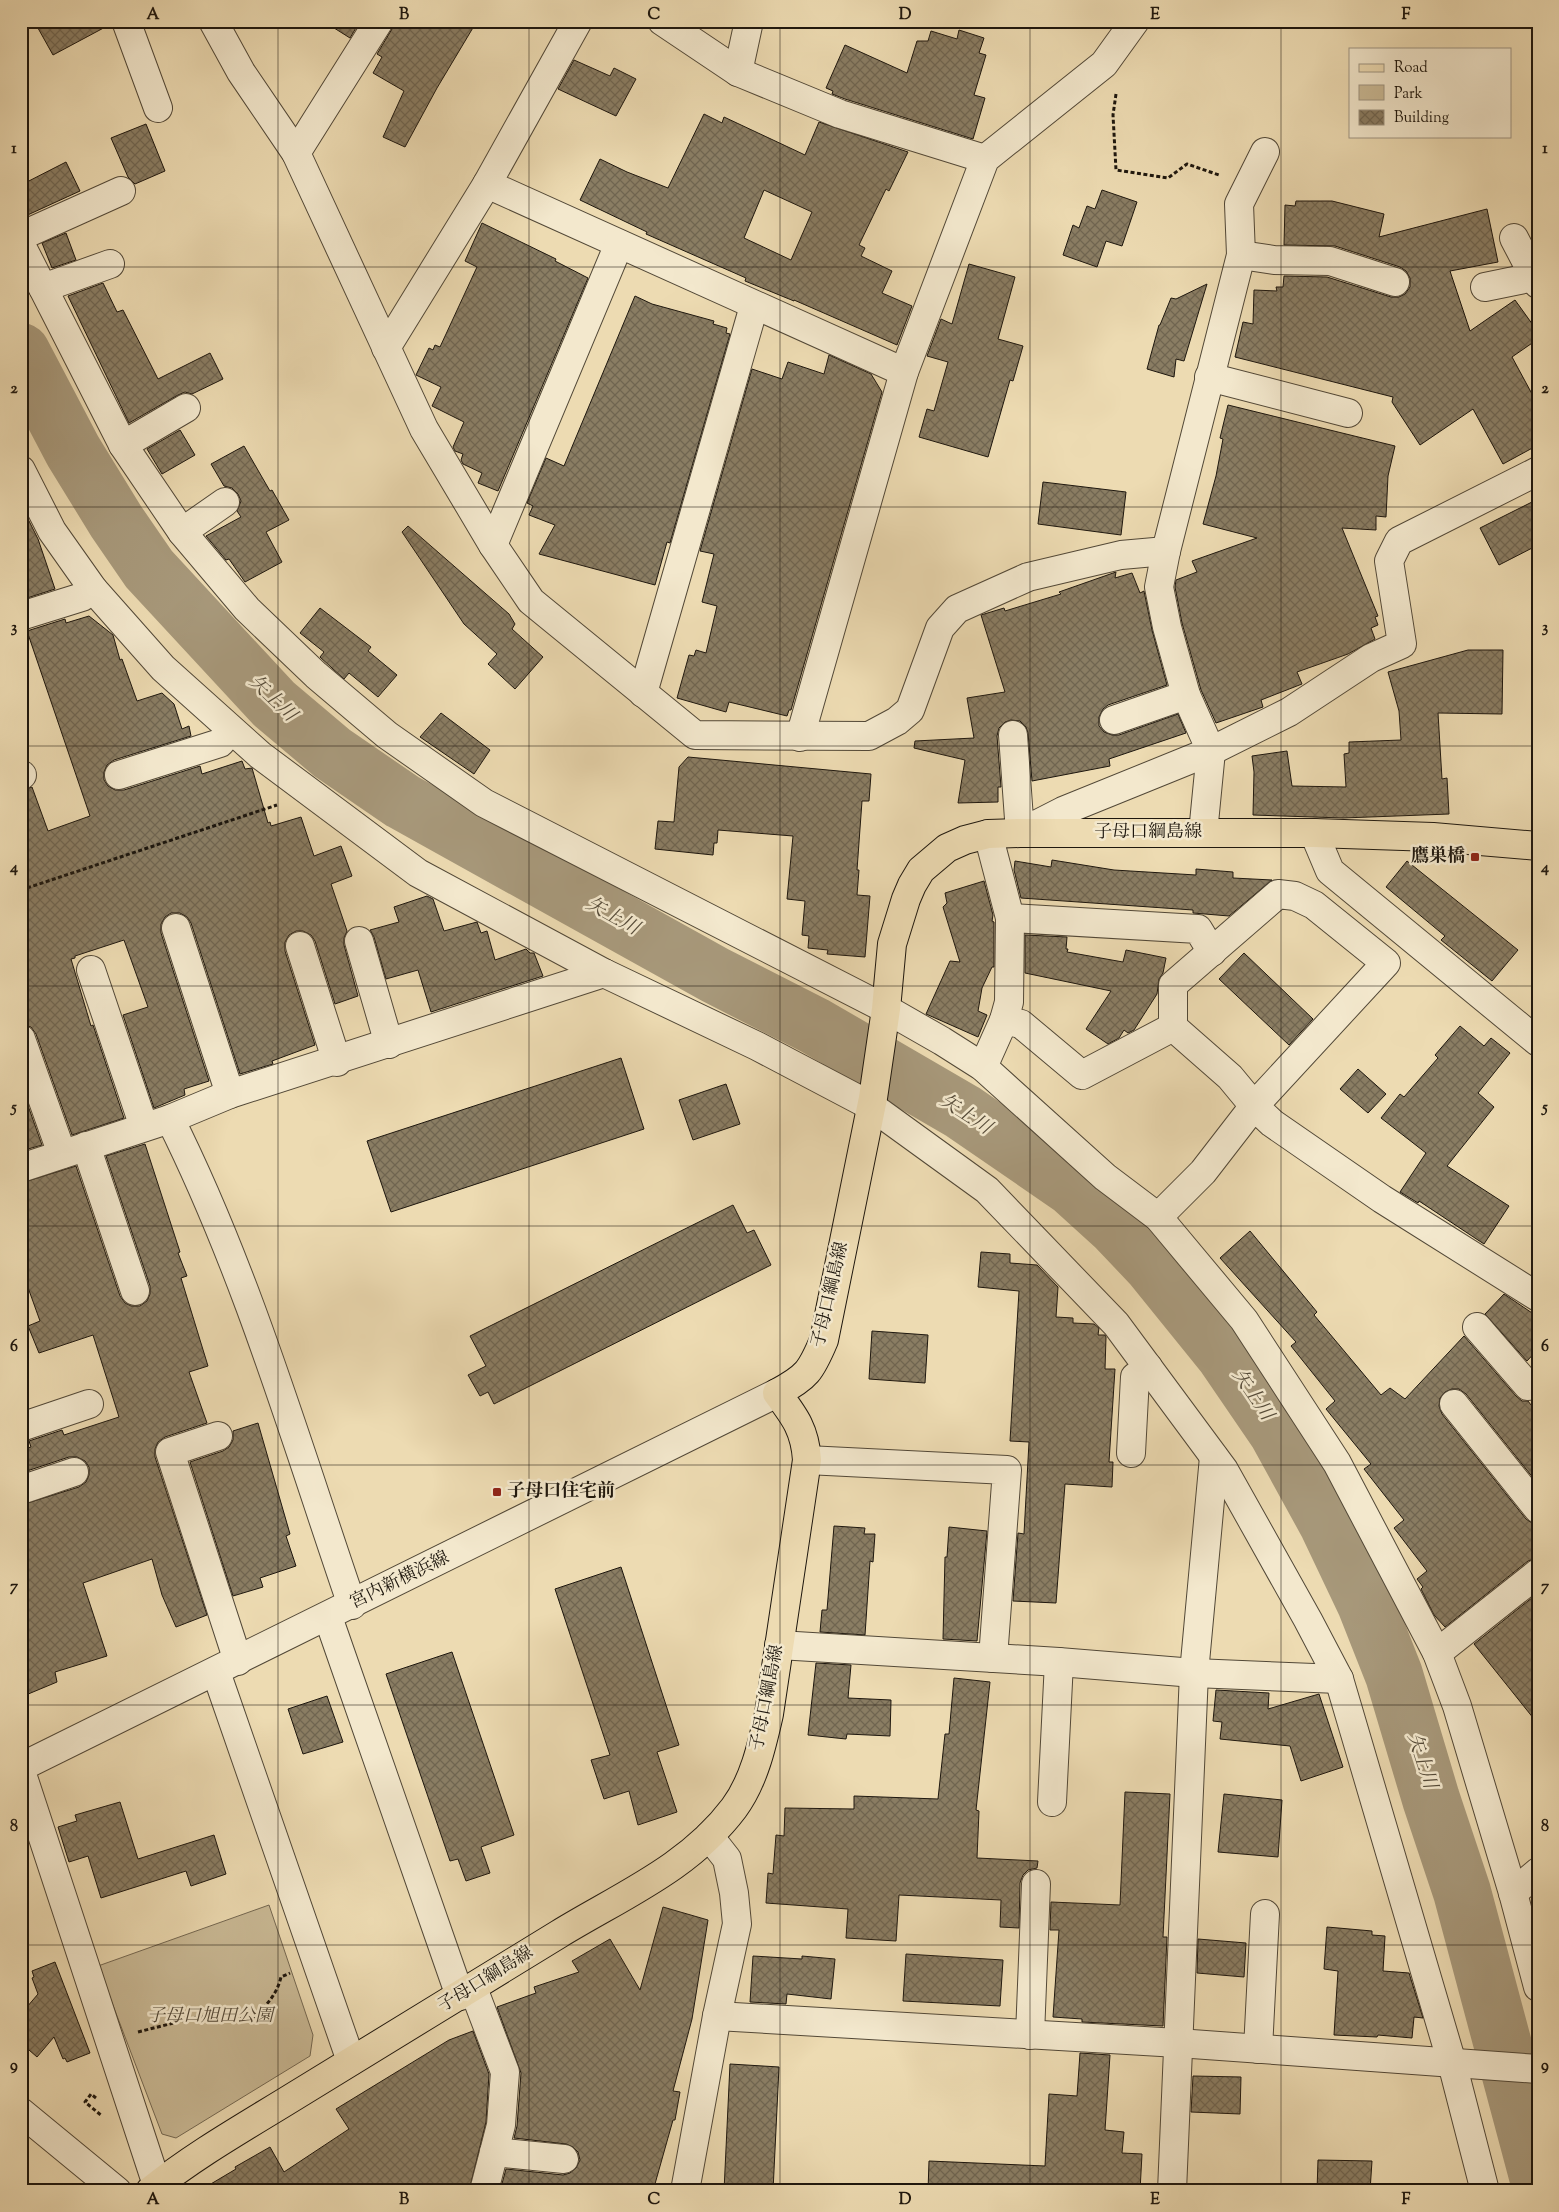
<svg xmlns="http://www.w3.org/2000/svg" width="1559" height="2212" font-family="'Sorts Mill Goudy','Noto Serif JP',serif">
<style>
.green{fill:#caba96;stroke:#746852}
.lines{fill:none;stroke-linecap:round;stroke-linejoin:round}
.river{stroke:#a7987a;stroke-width:58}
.building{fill:url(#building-cross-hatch);stroke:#1e170e;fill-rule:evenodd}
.minor-casing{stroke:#524837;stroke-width:30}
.major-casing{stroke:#1e170e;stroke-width:30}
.path{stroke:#1e170e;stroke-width:3;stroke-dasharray:4 2.5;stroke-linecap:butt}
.minor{stroke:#f3e8cd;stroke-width:28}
.major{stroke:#eddbb2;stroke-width:28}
.grid{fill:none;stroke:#1e170e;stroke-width:1;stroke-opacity:0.55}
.poi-dot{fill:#8f2418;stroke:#f3e8cd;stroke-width:2}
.labels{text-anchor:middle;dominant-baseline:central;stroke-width:5;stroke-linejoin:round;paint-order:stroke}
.street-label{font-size:18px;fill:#1e170e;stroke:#f3e8cd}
.poi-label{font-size:18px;font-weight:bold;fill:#1e170e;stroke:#f3e8cd;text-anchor:end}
.park-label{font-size:18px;font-style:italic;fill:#524837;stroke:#f3e8cd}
.water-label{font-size:19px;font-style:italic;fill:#554b39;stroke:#f3e8cd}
.neatline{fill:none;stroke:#1e170e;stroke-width:2}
.grid-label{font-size:16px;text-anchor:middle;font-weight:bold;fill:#1e170e}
</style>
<defs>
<pattern id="building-cross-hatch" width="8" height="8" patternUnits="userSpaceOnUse" patternTransform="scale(1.25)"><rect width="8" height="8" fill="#8a7d63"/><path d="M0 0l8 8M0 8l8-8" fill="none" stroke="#706550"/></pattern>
</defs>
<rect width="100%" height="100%" fill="#eddbb2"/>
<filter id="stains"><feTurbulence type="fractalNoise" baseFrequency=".004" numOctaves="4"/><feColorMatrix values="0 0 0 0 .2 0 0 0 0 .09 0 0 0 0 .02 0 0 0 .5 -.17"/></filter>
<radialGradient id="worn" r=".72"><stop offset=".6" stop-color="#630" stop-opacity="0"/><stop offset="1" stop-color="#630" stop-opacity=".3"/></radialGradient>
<polygon class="green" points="269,1905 313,2035 310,2056 176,2138 162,2134 98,1966"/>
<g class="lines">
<polyline class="river" points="21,352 73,451 116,521 149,569 274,704 332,753 402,801 715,975 815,1026 963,1112 1072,1187 1116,1227 1152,1265 1224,1354 1278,1433 1328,1524 1366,1604 1394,1675 1431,1799 1462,1892 1538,2176"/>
</g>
<g class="building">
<polygon points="34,21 111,21 111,24 53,55"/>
<polygon points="323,21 360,21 350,38"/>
<polygon points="395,21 477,21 437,88 405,147 383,137 404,91 373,73 382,57 377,54 392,29"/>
<polygon points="959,30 984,38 979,53 986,55 974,95 985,98 973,139 845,99 832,94 833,91 826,88 845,45 907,73 917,41 928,41 931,31 957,39"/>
<polygon points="574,60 610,76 614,68 636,79 616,116 558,89"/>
<path d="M 704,114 L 722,123 L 724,117 L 805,155 L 819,122 L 908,152 L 889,191 L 886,189 L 859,245 L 865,248 L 861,256 L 892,271 L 882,293 L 912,306 L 897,345 L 794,300 L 794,301 L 745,281 L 746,278 L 646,234 L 647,232 L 580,200 L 600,159 L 627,172 L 668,188 ZM 764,190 L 812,212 L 791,260 L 744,238 Z"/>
<polygon points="146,124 165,171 135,184 128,177 111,138"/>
<polygon points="66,162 80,191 21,218 21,185"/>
<polygon points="1102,190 1137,202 1122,246 1106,241 1097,267 1063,255 1073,225 1079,228 1087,206 1095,209"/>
<polygon points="1296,201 1332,201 1384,214 1379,237 1487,209 1498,262 1450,271 1470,331 1515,300 1538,332 1538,339 1512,357 1538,405 1538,445 1503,464 1473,409 1420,445 1392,402 1393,397 1235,357 1243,322 1253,324 1254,290 1277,291 1276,287 1283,287 1284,276 1327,277 1391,297 1399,297 1405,294 1410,287 1410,278 1406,271 1400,267 1335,246 1284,245 1285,205 1295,206"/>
<polygon points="482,223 556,259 555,261 588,278 498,491 478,483 482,473 463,464 461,460 463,454 455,451 453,447 464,422 432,406 441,387 416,375 429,348 433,350 435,345 440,347 477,267 465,261"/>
<polygon points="66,233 76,260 52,268 42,243"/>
<polygon points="969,264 1015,277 998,339 1023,346 1013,381 1010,380 988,457 919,437 927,409 934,411 948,362 927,356 941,319 952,324"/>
<polygon points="103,283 117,312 123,310 158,379 210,353 223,379 192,394 185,392 178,395 129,423 68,296"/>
<polygon points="1207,284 1184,361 1176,359 1174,377 1147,369 1159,325 1160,325 1171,298 1176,299"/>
<polygon points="635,296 652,304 714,321 713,324 727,328 726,333 730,334 670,543 667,542 655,585 539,554 555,525 529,515 533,506 527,503 546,458 564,466"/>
<polygon points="829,355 871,374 882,392 791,710 789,710 787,716 729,702 726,712 677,698 689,655 694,656 696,650 706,653 717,606 702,602 714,554 700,551 752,369 782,379 788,362 824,374"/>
<polygon points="1228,405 1395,446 1388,476 1386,517 1376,516 1376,530 1342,528 1378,616 1375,617 1378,625 1371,628 1375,639 1348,654 1297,672 1302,684 1261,700 1263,707 1216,723 1201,690 1182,623 1175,587 1176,580 1197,572 1192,561 1257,538 1203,524 1216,476 1223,439 1220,438"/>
<polygon points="180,430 195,455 162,474 147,449"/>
<polygon points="244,446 270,491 272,490 289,520 266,532 282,562 245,582 229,559 226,560 206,536 241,517 237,511 241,501 238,494 232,488 224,486 211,464"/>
<polygon points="1043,482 1126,492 1121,535 1038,524"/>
<polygon points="1538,499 1538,545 1499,565 1480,528"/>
<polygon points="21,505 38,539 55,589 21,600"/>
<polygon points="408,526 509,614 515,624 512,629 543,657 515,689 488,664 497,654 464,624 402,532"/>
<polygon points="1116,572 1115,578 1132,573 1140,593 1144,591 1152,630 1167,685 1108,705 1103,709 1099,717 1099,726 1104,732 1112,735 1119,735 1178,714 1186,733 1109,759 1110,766 1032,781 1028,733 1026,727 1020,721 1011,720 1005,722 999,728 997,736 1001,787 998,787 998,802 958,803 965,760 914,748 915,741 974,738 967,698 1005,692 981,615 1004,608 1005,611 1061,594 1059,592"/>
<polygon points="320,608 371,647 368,651 397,675 378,697 349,673 344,679 320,657 324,652 300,633"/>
<polygon points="89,616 113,635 120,660 122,659 137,701 162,693 174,704 182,729 189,726 191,736 114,760 107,765 104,772 104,780 108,786 115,790 124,790 200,766 202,774 242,761 245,769 252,768 268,823 270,822 271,826 301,817 314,856 341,846 352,876 331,884 347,931 344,938 344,945 358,996 335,1004 315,941 311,935 303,931 296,931 289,935 285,942 285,951 315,1045 272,1061 273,1064 240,1074 191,923 187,917 180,913 171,913 165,917 161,924 161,933 209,1081 184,1089 185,1095 154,1108 123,1015 148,1007 124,940 75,956 75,958 71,959 91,1026 93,1025 124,1118 72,1135 36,1034 31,1027 21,1024 21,791 32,787 48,831 90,816 27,631 65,619 66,623"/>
<polygon points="1468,650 1503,650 1502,714 1438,713 1442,779 1447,778 1449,814 1343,818 1253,815 1254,772 1252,756 1287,751 1292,786 1346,787 1344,754 1349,753 1349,742 1401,740 1399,711 1388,672"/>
<polygon points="441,713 490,750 474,774 420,737"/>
<polygon points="688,757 871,774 869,801 862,801 857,870 859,870 857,895 870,896 865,957 827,954 828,950 808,948 809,936 802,935 805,901 787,899 793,836 718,830 717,843 714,843 713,855 655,849 658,821 674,822 679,767"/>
<polygon points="1052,860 1114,870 1196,875 1196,869 1233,872 1233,878 1272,880 1229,916 1193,913 1193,910 1021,898 1014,870 1015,861 1051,867"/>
<polygon points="1407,861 1518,950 1492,981 1441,940 1445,936 1386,887"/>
<polygon points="984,881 993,915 992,921 994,922 994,967 992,967 982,988 978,1011 987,1015 978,1037 926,1014 950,961 960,962 943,907 947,903 945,893"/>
<polygon points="427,896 433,899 444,931 477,922 481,933 487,931 495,960 526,949 530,953 534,953 543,976 431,1012 418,970 386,979 374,937 370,930 399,922 394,907"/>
<polygon points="1025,935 1067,937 1066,949 1068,949 1067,952 1123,962 1126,950 1166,958 1163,973 1159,979 1157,994 1134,1030 1128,1033 1124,1030 1119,1038 1108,1044 1086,1029 1111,991 1025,973"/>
<polygon points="1244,953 1313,1019 1289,1045 1219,979"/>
<polygon points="1460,1026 1484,1046 1491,1038 1510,1053 1478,1093 1494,1107 1447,1166 1509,1206 1484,1244 1419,1201 1418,1203 1400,1192 1426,1153 1381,1118 1400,1094 1404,1097 1438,1058 1435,1055"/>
<polygon points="621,1058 644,1129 391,1212 367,1141"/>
<polygon points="1358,1069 1386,1094 1368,1113 1340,1089"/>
<polygon points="726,1084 740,1124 693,1140 679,1100"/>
<polygon points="21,1086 42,1145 21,1151"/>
<polygon points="145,1144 180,1252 178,1253 187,1276 181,1278 208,1366 189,1372 207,1423 165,1437 158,1442 155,1449 155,1457 207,1615 176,1627 162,1595 152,1559 83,1583 107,1656 55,1672 57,1682 21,1697 21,1505 79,1487 86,1482 89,1475 89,1467 85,1461 77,1457 69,1457 21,1473 21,1450 31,1447 29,1441 62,1430 64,1435 119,1417 93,1335 39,1353 28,1326 40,1321 21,1268 21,1183 76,1166 120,1296 125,1303 131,1306 140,1306 147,1301 150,1294 150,1286 106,1156"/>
<polygon points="733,1205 747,1233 754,1230 771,1265 494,1404 488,1392 480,1396 468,1375 486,1366 470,1336"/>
<polygon points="1250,1231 1317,1312 1314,1315 1381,1395 1390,1388 1405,1399 1464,1336 1516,1396 1522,1401 1528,1401 1538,1414 1538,1484 1466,1394 1459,1389 1452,1389 1445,1392 1440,1398 1439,1406 1442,1414 1526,1519 1532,1523 1538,1524 1538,1558 1528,1561 1445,1627 1434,1615 1421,1589 1423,1587 1417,1579 1427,1571 1394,1528 1404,1520 1364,1469 1371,1464 1326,1409 1335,1401 1291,1346 1296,1342 1220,1258"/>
<polygon points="981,1252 1010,1254 1010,1263 1037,1265 1058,1287 1056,1317 1073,1318 1073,1323 1094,1324 1099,1328 1098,1335 1105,1335 1106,1337 1105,1369 1115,1369 1109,1462 1113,1462 1112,1487 1065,1484 1056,1603 1013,1601 1018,1533 1024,1534 1029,1442 1010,1441 1019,1291 978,1287"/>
<polygon points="1504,1294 1538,1317 1538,1349 1527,1361 1485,1314"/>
<polygon points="872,1331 928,1335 925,1383 869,1379"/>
<polygon points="258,1423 290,1534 286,1536 296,1566 260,1578 263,1587 233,1596 190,1462 223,1451 229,1447 233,1440 233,1431"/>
<polygon points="834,1526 865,1528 864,1534 875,1534 873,1562 870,1561 865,1635 820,1632 822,1610 827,1610"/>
<polygon points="949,1527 987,1531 977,1641 943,1639 945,1557 947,1557"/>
<polygon points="621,1567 679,1745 657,1752 677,1812 638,1825 629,1791 604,1799 591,1760 610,1755 555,1589"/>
<polygon points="1538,1593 1538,1724 1474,1644"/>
<polygon points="452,1652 514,1835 481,1847 490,1873 466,1881 458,1859 450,1861 386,1674"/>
<polygon points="816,1663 851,1665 848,1698 891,1700 890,1736 847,1734 846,1739 808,1735"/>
<polygon points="954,1678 990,1682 976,1810 979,1811 977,1858 1038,1861 1037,1868 1028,1870 1023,1875 1020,1883 1019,1928 1000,1927 1001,1900 899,1895 896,1941 846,1938 848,1909 766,1903 768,1873 773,1874 776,1835 784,1836 785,1808 854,1809 854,1796 938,1799 945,1734 949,1734"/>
<polygon points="1216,1690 1269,1693 1268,1709 1319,1694 1343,1767 1301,1781 1290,1746 1220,1739 1222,1722 1213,1721"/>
<polygon points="327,1696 343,1742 303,1754 288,1709"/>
<polygon points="1125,1792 1170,1794 1163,1937 1167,1937 1163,2026 1082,2022 1082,2019 1053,2017 1059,1930 1050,1930 1051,1902 1120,1905"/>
<polygon points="1224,1794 1282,1800 1278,1857 1218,1852"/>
<polygon points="120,1802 138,1859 214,1835 226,1874 191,1886 186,1871 101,1898 88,1856 69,1862 58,1827 77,1821 75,1815"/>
<polygon points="663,1907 708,1920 692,2019 673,2091 680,2092 675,2120 673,2120 653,2191 500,2191 506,2169 563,2175 570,2173 576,2168 580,2160 578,2152 573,2147 566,2144 514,2138 517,2126 521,2073 497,2007 536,1993 534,1987 579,1972 572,1961 610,1939 640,1990"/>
<polygon points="1327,1927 1372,1931 1372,1935 1385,1936 1383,1971 1409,1973 1423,2018 1414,2017 1412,2038 1378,2035 1377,2037 1334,2035 1338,1971 1324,1969"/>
<polygon points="1198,1939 1246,1943 1244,1977 1197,1973"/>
<polygon points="906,1954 1003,1960 1000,2006 903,2001"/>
<polygon points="753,1956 802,1959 802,1956 835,1959 831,1999 787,1994 786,2004 750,2002"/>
<polygon points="55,1962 90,2053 67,2062 65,2058 63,2059 54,2037 37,2057 21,2043 21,2014 38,1994 32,1978 34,1977 32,1971"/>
<polygon points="473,2031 489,2074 486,2122 469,2191 199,2191 236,2169 235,2167 270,2147 284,2172 349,2129 336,2109 449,2040"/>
<polygon points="1080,2053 1110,2055 1105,2130 1124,2132 1122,2153 1142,2154 1140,2191 928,2191 929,2161 1045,2166 1049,2094 1077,2096"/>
<polygon points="730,2064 779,2067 773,2191 724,2191"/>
<polygon points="1193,2076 1241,2077 1240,2114 1191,2112"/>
<polygon points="1318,2160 1372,2161 1370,2191 1317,2191"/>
</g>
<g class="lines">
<defs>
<g id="minor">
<polyline points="126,21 158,108"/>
<polyline points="213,21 241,72 296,153 424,429 493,545 531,601 695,735 869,736 897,721 910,710 940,628 957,609 1028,577 1121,555 1166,551"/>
<polyline points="662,21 738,72 840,114 985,159"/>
<polyline points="738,72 749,21"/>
<polyline points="296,153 379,21"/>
<polyline points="487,184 904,372"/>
<polyline points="21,236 121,191"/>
<polyline points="1514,238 1538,284"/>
<polyline points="21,245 123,445 182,532 247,609 316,675 387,735 484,803 886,1009 942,1041 983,1067 1105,1177 1158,1217 1244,1320 1337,1463 1437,1653 1457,1706 1513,1893 1538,1987"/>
<polyline points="1241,255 1274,260 1330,261 1395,282"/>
<polyline points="1485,287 1534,277"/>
<polyline points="43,288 110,264"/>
<polyline points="386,348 487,184 578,21"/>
<polyline points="1209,377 1348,413"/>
<polyline points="123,445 186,408"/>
<polyline points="21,470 52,531 93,589 163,668 260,755 418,873 604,973 757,1046 871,1106 987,1190 1116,1324 1224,1470 1308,1620 1339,1679 1452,2063 1485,2191"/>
<polyline points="182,532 225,502"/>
<polyline points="493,545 619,244"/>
<polyline points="21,616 82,597 93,589"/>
<polyline points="643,693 754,306"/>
<polyline points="1114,720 1186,695"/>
<polyline points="1013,735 1020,833 1063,811 1211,751 1289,712 1371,658 1402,644 1389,561 1399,541 1538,471"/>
<polyline points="800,737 904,372 985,159 1104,64 1135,21"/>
<polyline points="21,775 22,775"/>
<polyline points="119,775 220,743 231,730"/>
<polyline points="1203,833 1211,751 1186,695 1167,627 1159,587 1166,551 1241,255 1239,204 1265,152"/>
<polyline points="1314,833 1330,871 1538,1042"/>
<polyline points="988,834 1010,918"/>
<polyline points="176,928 230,1094"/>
<polyline points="359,941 389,1044"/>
<polyline points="300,946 337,1062"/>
<polyline points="91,970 144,1127"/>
<polyline points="1004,1020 1021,1024 1082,1075 1173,1027"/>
<polyline points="21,1039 62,1154"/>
<polyline points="983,1067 1004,1020 1009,1002 1010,918 1198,929 1212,952"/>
<path d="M 170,1119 C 247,1273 296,1442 352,1605"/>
<polyline points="86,1146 135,1291"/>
<polyline points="21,1168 170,1119 230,1094 604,973"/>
<polyline points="1158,1217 1203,1172 1254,1106 1386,963 1314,905 1295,896 1278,894 1173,985 1173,1027 1230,1077 1254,1106 1272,1123 1382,1199 1538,1297"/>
<polyline points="1477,1327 1528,1386"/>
<polyline points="1454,1404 1538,1509"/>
<polyline points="21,1427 89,1404"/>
<polyline points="218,1436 170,1452 238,1661"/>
<polyline points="1131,1453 1135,1377 1148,1367"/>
<polyline points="807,1460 1007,1470 993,1658"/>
<polyline points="21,1490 74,1472"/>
<polyline points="328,1617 460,1996"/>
<polyline points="779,1645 1059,1662 1194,1673 1339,1679"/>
<polyline points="1437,1653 1538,1573"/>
<polyline points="216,1672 351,2061"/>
<polyline points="21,1767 777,1393"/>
<polyline points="21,1771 157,2185"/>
<polyline points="1052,1802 1059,1662"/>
<polyline points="1513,1893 1538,1872"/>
<polyline points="473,1988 505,2072 501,2125 484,2191"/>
<polyline points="717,2016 1178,2043 1538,2069"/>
<polyline points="1030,2035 1036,1884"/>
<polyline points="1258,2049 1265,1914"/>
<polyline points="21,2112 117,2191"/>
<polyline points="494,2152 564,2159"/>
<polyline points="685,2191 717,2016 737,1924 734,1893 727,1859 709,1836"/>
<polyline points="1172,2191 1194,1673 1214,1457"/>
</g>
<path id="major" d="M 150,2191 C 196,2154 248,2125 298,2094 C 385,2040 472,1988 559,1934 C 621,1896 689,1868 734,1808 C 754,1781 762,1745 769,1714 L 807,1460 C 805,1430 795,1417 777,1393 C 807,1377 811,1371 824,1340 L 873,1098 L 886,1009 L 892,944 L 906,899 L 912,885 L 921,870 L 947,848 L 965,840 L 988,834 L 1020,833 L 1314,833 L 1433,837 L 1538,846"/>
</defs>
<use href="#minor" class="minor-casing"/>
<use href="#major" class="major-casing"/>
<g class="path">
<polyline points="1116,94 1113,115 1116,170 1168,178 1187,164 1219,175"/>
<polyline points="21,890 277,805"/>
<path d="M 138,2032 L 197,2017 L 254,2017 C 267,2005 277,1994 281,1977 L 290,1973"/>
<polyline points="96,2098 91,2094 85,2102 102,2116"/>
</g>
<use href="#minor" class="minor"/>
<use href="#major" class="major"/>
</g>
<path class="grid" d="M 278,21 L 278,2191M 529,21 L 529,2191M 780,21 L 780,2191M 1030,21 L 1030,2191M 1281,21 L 1281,2191M 21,267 L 1538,267M 21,507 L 1538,507M 21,746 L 1538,746M 21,986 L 1538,986M 21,1226 L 1538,1226M 21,1465 L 1538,1465M 21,1705 L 1538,1705M 21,1945 L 1538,1945"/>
<g class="poi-dot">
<rect x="1470" y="852" width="10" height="10" rx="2.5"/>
<rect x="492" y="1487" width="10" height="10" rx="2.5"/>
</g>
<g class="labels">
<g class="street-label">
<text x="1148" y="833">子母口綱島線</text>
<text transform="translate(831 1295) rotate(-77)">子母口綱島線</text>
<text transform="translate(400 1581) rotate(-26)">宮内新横浜線</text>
<text transform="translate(768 1698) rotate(-79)">子母口綱島線</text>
<text transform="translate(486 1980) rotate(-32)">子母口綱島線</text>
</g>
<g class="poi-label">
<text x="1465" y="857">鷹巣橋</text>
<text x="507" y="1492" text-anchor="start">子母口住宅前</text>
</g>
<g class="park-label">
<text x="210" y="2017">子母口旭田公園</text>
</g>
<g class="water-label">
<text transform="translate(272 699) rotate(44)">矢上川</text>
<text transform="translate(612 917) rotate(29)">矢上川</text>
<text transform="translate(965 1115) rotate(33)">矢上川</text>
<text transform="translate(1252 1395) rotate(56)">矢上川</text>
<text transform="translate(1421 1761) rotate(72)">矢上川</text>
</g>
</g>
<rect width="1559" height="2212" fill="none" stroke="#eddbb2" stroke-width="55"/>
<rect x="1349" y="48" width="162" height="90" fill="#f3e8cd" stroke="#9e9481"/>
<rect x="1359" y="64" width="25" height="8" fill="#eddbb2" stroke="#9e9481"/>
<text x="1394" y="72" font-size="15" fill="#1e170e">Road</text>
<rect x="1359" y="85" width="25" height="15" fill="#caba96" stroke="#9e9481"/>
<text x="1394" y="98" font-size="15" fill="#1e170e">Park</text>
<rect x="1359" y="110" width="25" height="15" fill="url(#building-cross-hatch)" stroke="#9e9481"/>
<text x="1394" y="122" font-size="15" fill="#1e170e">Building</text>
<rect x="28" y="28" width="1504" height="2156" class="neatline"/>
<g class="grid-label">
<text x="153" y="19">A</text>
<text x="404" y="19">B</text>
<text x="654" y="19">C</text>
<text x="905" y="19">D</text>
<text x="1155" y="19">E</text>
<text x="1406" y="19">F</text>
<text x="14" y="153">1</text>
<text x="1545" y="153">1</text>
<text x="14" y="393">2</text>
<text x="1545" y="393">2</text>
<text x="14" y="632">3</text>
<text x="1545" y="632">3</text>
<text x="14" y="872">4</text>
<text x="1545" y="872">4</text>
<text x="14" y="1112">5</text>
<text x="1545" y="1112">5</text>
<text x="14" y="1351">6</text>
<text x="1545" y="1351">6</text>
<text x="14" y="1591">7</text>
<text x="1545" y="1591">7</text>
<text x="14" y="1831">8</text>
<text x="1545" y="1831">8</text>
<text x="14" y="2070">9</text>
<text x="1545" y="2070">9</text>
<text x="153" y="2204">A</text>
<text x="404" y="2204">B</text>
<text x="654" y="2204">C</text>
<text x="905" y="2204">D</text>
<text x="1155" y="2204">E</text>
<text x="1406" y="2204">F</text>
</g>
<rect width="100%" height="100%" filter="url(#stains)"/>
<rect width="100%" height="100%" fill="url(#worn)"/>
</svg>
